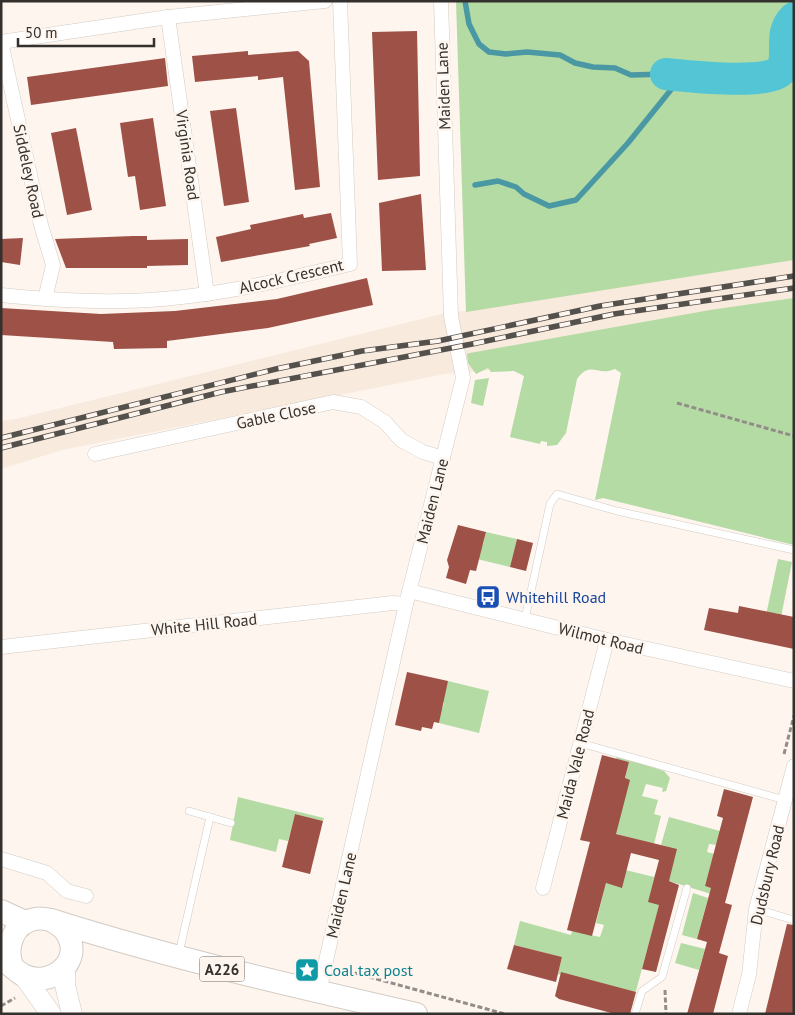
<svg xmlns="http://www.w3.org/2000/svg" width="795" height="1015" font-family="'PT Sans',sans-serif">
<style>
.built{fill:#f8eadd}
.green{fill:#b3dba3}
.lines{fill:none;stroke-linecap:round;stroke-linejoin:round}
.stream{stroke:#4a98a3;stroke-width:5.5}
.river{stroke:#54c5d5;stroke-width:32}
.building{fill:#9e5146}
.lane-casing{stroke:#d2cbc4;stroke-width:8}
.street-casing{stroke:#d2cbc4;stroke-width:15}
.secondary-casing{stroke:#d2cbc4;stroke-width:21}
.primary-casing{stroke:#d2cbc4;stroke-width:24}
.path{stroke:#928d88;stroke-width:3;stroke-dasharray:5 2.5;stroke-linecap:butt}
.lane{stroke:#fff;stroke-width:7}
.street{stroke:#fff;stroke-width:14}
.secondary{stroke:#fff;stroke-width:20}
.primary{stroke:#fff;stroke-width:22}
.rail-casing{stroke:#54504c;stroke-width:5.5}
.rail{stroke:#fdf5ee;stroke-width:4;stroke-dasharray:11;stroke-linecap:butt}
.labels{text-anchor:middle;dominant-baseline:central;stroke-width:5;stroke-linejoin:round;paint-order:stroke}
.shield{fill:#fdf5ee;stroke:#706b67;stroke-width:1}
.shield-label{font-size:15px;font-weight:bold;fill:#33302d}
.street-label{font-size:16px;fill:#33302d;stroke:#fdf5ee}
.transit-label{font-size:16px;fill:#164399;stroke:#fdf5ee;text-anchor:start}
.culture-label{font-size:16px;fill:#0d838f;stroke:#fdf5ee;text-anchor:start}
</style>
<rect width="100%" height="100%" fill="#fdf5ee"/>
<polygon class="built" points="794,260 794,325 483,371 445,374 62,450 1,469 1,421 16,419 442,314"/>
<g class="green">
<polygon points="456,1 794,1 794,260 466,312"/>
<path d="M 794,298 L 794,545 L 603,498 L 595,500 L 621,373 L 615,369 C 597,377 591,360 577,379 L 566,433 L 557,445 L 547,446 L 547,442 L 541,441 L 540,444 L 510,437 L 524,376 L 514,371 L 491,372 L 488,368 L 476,374 L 468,363 L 467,354 L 470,353 L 710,310 Z"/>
<polygon points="489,378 483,406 471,403 475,380"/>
<polygon points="486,532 517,539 510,567 473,558 483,545"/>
<polygon points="778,559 792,562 780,622 779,614 774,613 765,620"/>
<polygon points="448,681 489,691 479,733 439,723 440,717 427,706 442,709 444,703 438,701"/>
<polygon points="617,756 664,771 670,778 666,791 662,792 663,788 646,784 642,796 658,800 654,814 661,816 654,844 613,833 629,762 616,759"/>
<polygon points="238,797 324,818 323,821 295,814 288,841 279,839 276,852 230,840"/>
<polygon points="669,817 720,831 716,845 709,844 707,852 714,854 705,886 712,888 711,894 666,880 630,1013 564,975 558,974 562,957 514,945 520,921 571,935 572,931 600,937 604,925 596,923 606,883 621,887 585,860 654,877 666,846 661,845"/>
<polygon points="693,893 708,898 697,939 682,935"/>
<polygon points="681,943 705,949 699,970 675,963"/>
</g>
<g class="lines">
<g class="stream">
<polyline points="465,1 469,24 479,44 489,52 506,54 527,52 560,55 575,63 593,67 615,68 631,75 666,74"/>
<polyline points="475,185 498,181 516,187 524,194 549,206 576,200 628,143 678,81 687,77"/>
</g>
<path class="river" d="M 666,74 C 685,76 773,86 782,69 C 790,53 778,34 794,18"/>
</g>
<g class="building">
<polygon points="417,31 420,176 378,180 372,32"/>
<polygon points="248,51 248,55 298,51 309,61 320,187 295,190 283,77 258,80 258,76 195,82 192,56"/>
<polygon points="165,58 168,86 31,105 27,77"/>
<polygon points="236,108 249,202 224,206 210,111"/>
<polygon points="153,118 166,206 140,210 135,176 128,177 120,123"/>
<polygon points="76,128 92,210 67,215 51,133"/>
<polygon points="421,194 426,270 382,271 379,203"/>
<polygon points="331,213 337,238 309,244 310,246 221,262 216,237 251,229 250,225 303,214 304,218"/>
<polygon points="133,236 147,236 147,240 188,239 188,265 147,266 147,268 66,268 55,239"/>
<polygon points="23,238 20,265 1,262 1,239"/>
<polygon points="367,278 373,305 268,328 167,341 167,348 114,349 113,342 1,335 1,308 101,314 175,311 277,299"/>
<polygon points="458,525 486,532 476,571 470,570 466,584 446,578 449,567 447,560"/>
<polygon points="517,539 533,543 526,571 510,567"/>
<polygon points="739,606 794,617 794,649 704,630 709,608 738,613"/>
<polygon points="407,672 448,681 439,723 434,722 432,729 422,727 421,731 395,725"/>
<polygon points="602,755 629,762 625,778 630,780 616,834 677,849 669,881 679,885 656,972 642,969 659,905 648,902 659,860 631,853 622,888 606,883 592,936 567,930 590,842 580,840"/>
<polygon points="724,789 753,797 725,903 732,905 719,953 728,956 713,1014 687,1014 707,942 697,939 711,888 705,886 723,818 717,816"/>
<polygon points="295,814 323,821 310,874 282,867"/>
<polygon points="787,924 794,925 794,1014 765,1014"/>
<polygon points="514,945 562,957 556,982 507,969"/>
<polygon points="561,972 636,992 630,1014 615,1014 559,999 555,996"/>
</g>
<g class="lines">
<defs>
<g id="lane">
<polyline points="525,619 550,504 557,494 617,511 794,550"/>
<polyline points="580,743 785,800"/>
<polyline points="189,811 231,823"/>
<polyline points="756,909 794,920"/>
<polyline points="179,953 210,817"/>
<polyline points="635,1014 642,991 662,977 687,888"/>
</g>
<g id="street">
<polyline points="168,17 207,294"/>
<polyline points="1,42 168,17 325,1"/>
<polyline points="1,42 41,225 53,265 45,299"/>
<path d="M 1,295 C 41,299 82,302 122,301 C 200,300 276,282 350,264 L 340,1"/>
<polyline points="95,454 333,402 361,407 385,422 401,440 423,452 443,458"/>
<polyline points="409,591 607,640 794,681"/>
<polyline points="1,647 393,603 406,604"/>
<polyline points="1,859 47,873 67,891 86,896"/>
<polyline points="543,888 607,640"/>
<polyline points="319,992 406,604 463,378 451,316 441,1"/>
<polyline points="739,1014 749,975 756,909 794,766"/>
</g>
<g id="secondary">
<polyline points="65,967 65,985 72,1014"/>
<polyline points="23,975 51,1014"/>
</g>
<g id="primary">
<polyline points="1,911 25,922"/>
<path d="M 1,958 C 8,963 16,971 23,975 C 51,989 85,961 66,932 C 63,927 56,923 51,920"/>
<path d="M 12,966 C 5,947 13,923 35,919 C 40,918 46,919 51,920 C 171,958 293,986 416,1014"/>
</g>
</defs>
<use href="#lane" class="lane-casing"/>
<use href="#street" class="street-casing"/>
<use href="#secondary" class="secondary-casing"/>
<use href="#primary" class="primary-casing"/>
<g class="path">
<polyline points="677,403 794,436"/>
<polyline points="784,754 794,716"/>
<polyline points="340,969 505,1014"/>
<polyline points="665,990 666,1014"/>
<polyline points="1,1006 15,998"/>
</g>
<use href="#lane" class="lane"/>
<use href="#street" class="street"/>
<use href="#secondary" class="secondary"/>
<use href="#primary" class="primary"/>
<defs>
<g id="rail">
<polyline points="1,438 276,369 362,351 438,341 600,306 794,276"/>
<polyline points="1,448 221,392 472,344 614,314 794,288"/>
</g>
</defs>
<use href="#rail" class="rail-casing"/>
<use href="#rail" class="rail"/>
</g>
<defs>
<symbol id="bus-square" viewBox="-11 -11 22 22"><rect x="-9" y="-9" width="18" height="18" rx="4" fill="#1a4fb4" stroke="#fdf5ee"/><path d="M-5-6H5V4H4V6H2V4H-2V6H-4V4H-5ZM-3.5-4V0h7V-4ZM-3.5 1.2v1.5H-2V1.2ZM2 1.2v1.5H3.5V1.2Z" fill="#fff"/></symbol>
<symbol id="sight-square" viewBox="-11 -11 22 22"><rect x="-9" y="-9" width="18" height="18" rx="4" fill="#0f9aa8" stroke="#fdf5ee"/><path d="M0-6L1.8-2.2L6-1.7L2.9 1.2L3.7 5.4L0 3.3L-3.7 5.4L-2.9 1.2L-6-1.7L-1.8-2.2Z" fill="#fff"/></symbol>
</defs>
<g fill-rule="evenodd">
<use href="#bus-square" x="474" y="583" width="28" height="28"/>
<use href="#sight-square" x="293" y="956" width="28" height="28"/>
</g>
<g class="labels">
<rect class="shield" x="199.5" y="956.5" width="45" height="25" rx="4"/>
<g class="shield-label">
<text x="222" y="969">A226</text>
</g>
<g class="street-label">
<text transform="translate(443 86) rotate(-92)">Maiden Lane</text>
<text transform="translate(188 155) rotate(82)">Virginia Road</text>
<text transform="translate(29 171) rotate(78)">Siddeley Road</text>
<text transform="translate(291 276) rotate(-13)">Alcock Crescent</text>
<text transform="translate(276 415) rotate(-12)">Gable Close</text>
<text transform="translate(432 501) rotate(-76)">Maiden Lane</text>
<text transform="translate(204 624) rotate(-6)">White Hill Road</text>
<text transform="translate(601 638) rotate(14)">Wilmot Road</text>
<text transform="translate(575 764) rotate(-76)">Maida Vale Road</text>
<text transform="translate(767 875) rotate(-77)">Dudsbury Road</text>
<text transform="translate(341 895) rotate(-77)">Maiden Lane</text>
</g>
<g class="transit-label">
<text x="506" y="597">Whitehill Road</text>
</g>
<g class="culture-label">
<text x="324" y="970">Coal tax post</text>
</g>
</g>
<rect width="795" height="1015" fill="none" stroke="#33302d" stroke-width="5"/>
<path d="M18 38v8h136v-8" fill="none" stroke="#33302d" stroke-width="2.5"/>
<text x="25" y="38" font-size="15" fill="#33302d" stroke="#fdf5ee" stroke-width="4" paint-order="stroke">50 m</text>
</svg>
